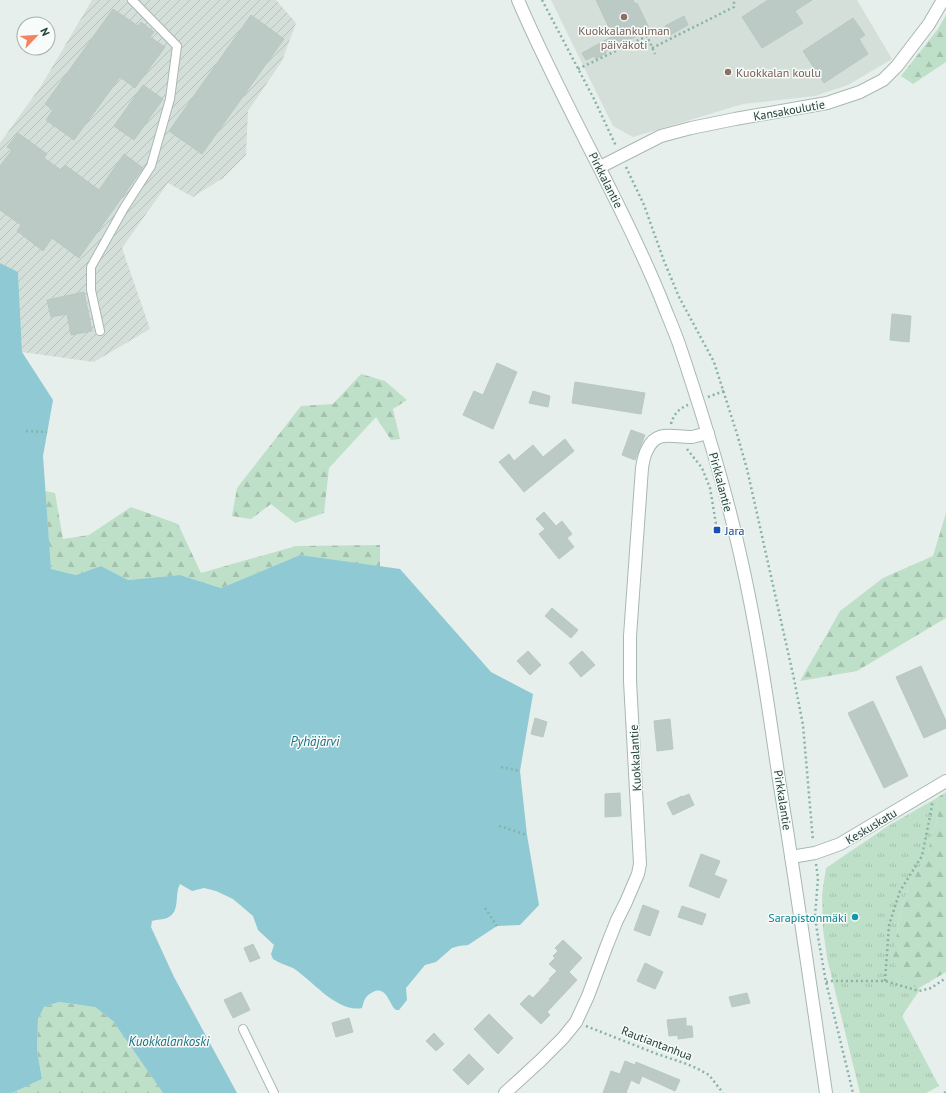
<svg xmlns="http://www.w3.org/2000/svg" width="946" height="1093" font-family="'PT Sans',sans-serif">
<style>
.built{fill:#d4dfda}
.industrial{fill:url(#industrial-furrows)}
.grass{fill:url(#grass-tufts)}
.forest{fill:url(#forest-firs)}
.water{fill:#8ec9d4}
.building{fill:#bbcac4;stroke:#b8c9c2}
.lines{fill:none;stroke-linecap:round;stroke-linejoin:round}
.service-casing{stroke:#a8b8b2;stroke-width:10}
.minor-casing{stroke:#a8b8b2;stroke-width:14}
.tertiary-casing{stroke:#a8b8b2;stroke-width:14}
.path{stroke:#86b3a5;stroke-width:2.5;stroke-dasharray:2 3;stroke-linecap:butt}
.service{stroke:#fff;stroke-width:8}
.minor{stroke:#fff;stroke-width:12}
.tertiary{stroke:#fff;stroke-width:12}
.education-dot{fill:#8d6e63;stroke:#f7fbf9;stroke-width:1.5}
.transit-dot{fill:#1a4fb4;stroke:#f7fbf9;stroke-width:1.5}
.culture-dot{fill:#0f9aa8;stroke:#f7fbf9;stroke-width:1.5}
.labels{text-anchor:middle;dominant-baseline:central;stroke-width:3;stroke-linejoin:round;paint-order:stroke}
.education-label{font-size:12px;fill:#785e54;stroke:#f7fbf9}
.street-label{font-size:12px;fill:#24423a;stroke:#f7fbf9}
.transit-label{font-size:12px;fill:#164399;stroke:#f7fbf9;text-anchor:start}
.culture-label{font-size:12px;fill:#0d838f;stroke:#f7fbf9;text-anchor:end}
.water-label{font-size:13px;font-style:italic;fill:#1c6f80;stroke:#f7fbf9}
</style>
<defs>
<pattern id="industrial-furrows" width="10" height="10" patternUnits="userSpaceOnUse"><rect width="10" height="10" fill="#d4dfda"/><path d="M-1 1l2-2M0 10L10 0M9 11l2-2" fill="none" stroke="#b6c1bc"/></pattern>
<pattern id="grass-tufts" width="24" height="20" patternUnits="userSpaceOnUse"><rect width="24" height="20" fill="#bfe0c8"/><path d="M3 7l-1-3M5 7V3M7 7l1-3M15 17l-1-3M17 17v-4M19 17l1-3" fill="none" stroke="#a4c1ad"/></pattern>
<pattern id="forest-firs" width="22" height="20" patternUnits="userSpaceOnUse"><rect width="22" height="20" fill="#bfe0c8"/><path d="M5 1l3.5 6h-7zM16 11l3.5 6h-7z" fill="#a4c1ad"/></pattern>
</defs>
<rect width="100%" height="100%" fill="#e6efeb"/>
<polygon class="built" points="551,0 857,0 892,59 848,85 815,96 743,104 633,137 613,126"/>
<polygon class="industrial" points="92,0 276,0 296,23 282,61 248,111 246,155 223,178 193,197 168,183 122,248 150,329 94,362 22,352 18,272 0,263 0,143 41,86"/>
<polygon class="grass" points="935,799 938,806 938,817 932,835 928,852 908,889 901,909 897,933 913,983 919,988 919,991 902,1016 939,1086 926,1093 860,1093 827,958 823,929 822,895 826,868 888,826"/>
<g class="forest">
<polygon points="946,15 946,62 913,84 901,76 938,29"/>
<polygon points="361,374 385,381 407,400 393,409 400,439 391,440 376,417 329,468 324,513 295,523 271,504 251,519 232,516 237,488 301,406 333,404"/>
<polygon points="45,491 55,493 63,539 89,535 131,507 178,524 201,573 296,546 380,545 380,567 300,555 221,588 180,575 128,580 101,566 76,575 51,569"/>
<polygon points="946,513 946,618 857,671 800,681 840,611 883,578 933,556"/>
<polygon points="946,792 946,972 919,988 898,973 893,958 901,909 908,889 928,852 932,835 938,817 938,806 935,799"/>
<polygon points="59,1002 95,1007 113,1021 163,1093 12,1093 42,1079 37,1050 38,1019 44,1007"/>
</g>
<path class="water" d="M 0,263 L 18,272 L 22,352 L 53,400 L 43,456 L 51,569 L 76,575 L 101,566 L 128,580 L 180,575 L 221,588 L 300,555 L 400,569 L 491,672 L 533,694 L 520,771 L 527,835 L 539,905 L 520,925 L 497,926 L 468,945 L 459,946 L 452,948 L 436,962 L 425,965 L 406,988 L 407,1000 L 399,1010 L 396,1010 C 389,1005 387,985 373,992 C 365,996 364,1000 362,1008 C 337,1013 312,980 293,968 C 286,965 279,963 273,959 L 271,954 L 274,945 L 258,930 L 253,916 L 233,899 L 216,891 L 204,888 L 192,891 L 180,884 C 174,895 181,912 167,918 C 163,920 157,919 152,921 L 151,927 L 174,977 L 237,1093 L 163,1093 L 113,1021 L 95,1007 L 59,1002 L 44,1007 L 38,1019 L 37,1050 L 42,1079 L 12,1093 L 0,1093 Z"/>
<g class="building">
<polygon points="596,0 633,0 635,4 637,3 650,30 605,51 606,53 596,59 594,56 586,60 582,53 613,36"/>
<polygon points="768,0 812,0 795,11 803,23 762,48 742,17"/>
<polygon points="113,9 138,26 141,22 154,32 150,37 165,47 135,88 120,77 74,140 46,120 53,110 45,104"/>
<polygon points="251,15 284,39 202,154 169,131"/>
<polygon points="684,16 688,25 670,35 665,26"/>
<polygon points="853,18 865,35 859,39 868,54 824,83 803,51"/>
<polygon points="143,85 163,99 134,140 114,126"/>
<polygon points="18,133 47,154 44,158 61,170 65,165 99,190 124,154 143,168 79,258 52,238 43,251 17,231 21,225 0,210 0,166 12,150 7,147"/>
<polygon points="84,292 92,331 71,335 67,314 51,317 47,300"/>
<polygon points="892,314 911,316 909,342 890,340"/>
<polygon points="497,363 517,372 493,429 463,415 474,391 483,395"/>
<polygon points="575,382 645,393 641,414 572,403"/>
<polygon points="533,391 550,396 548,407 529,403"/>
<polygon points="631,430 645,435 635,460 622,455"/>
<polygon points="565,439 574,451 524,492 499,462 509,454 514,461 533,445 543,457"/>
<polygon points="544,512 556,526 562,521 572,534 567,538 574,547 559,559 539,534 545,529 536,519"/>
<polygon points="552,608 578,630 571,638 545,616"/>
<polygon points="528,651 541,665 530,675 517,661"/>
<polygon points="582,651 595,665 581,677 569,663"/>
<polygon points="921,666 946,721 946,728 924,738 896,677"/>
<polygon points="873,701 908,776 884,788 848,713"/>
<polygon points="535,718 547,722 543,737 531,734"/>
<polygon points="670,719 673,749 657,751 654,721"/>
<polygon points="620,793 621,816 605,817 605,794"/>
<polygon points="689,794 694,805 673,815 667,803 682,796 682,797"/>
<polygon points="701,854 720,861 714,875 727,880 719,898 689,886"/>
<polygon points="643,905 659,911 650,936 634,930"/>
<polygon points="682,906 706,914 702,925 678,917"/>
<polygon points="563,940 582,958 569,972 577,980 547,1012 550,1015 541,1024 520,1004 529,995 533,998 550,980 549,979 557,971 549,964 555,958 553,956 558,951 555,948"/>
<polygon points="253,944 260,958 250,962 244,948"/>
<polygon points="645,963 663,972 655,989 637,981"/>
<polygon points="241,992 250,1010 233,1018 224,1000"/>
<polygon points="747,993 750,1003 732,1007 729,997"/>
<polygon points="489,1014 513,1038 498,1054 474,1029"/>
<polygon points="349,1018 353,1032 336,1037 332,1023"/>
<polygon points="686,1018 686,1026 692,1026 693,1037 678,1039 678,1035 669,1036 667,1020"/>
<polygon points="434,1033 444,1044 436,1051 426,1041"/>
<polygon points="469,1054 484,1069 468,1085 453,1070"/>
<polygon points="625,1061 635,1065 636,1062 680,1080 675,1091 642,1076 639,1084 631,1080 626,1093 603,1093 611,1071 620,1074"/>
</g>
<g class="lines">
<defs>
<g id="service">
<polyline points="100,331 91,290 91,267 124,208 151,166 170,99 177,46 132,0"/>
<polyline points="243,1029 274,1093"/>
</g>
<g id="minor">
<polyline points="600,167 661,136 691,128 735,119 827,103 860,92 883,80 897,66 929,24 943,0"/>
<polyline points="791,857 815,853 840,844 946,781"/>
<path d="M 505,1093 L 540,1061 L 563,1038 L 576,1022 L 588,996 L 607,945 L 617,920 L 626,902 L 638,874 L 640,864 L 639,845 L 630,681 L 630,636 L 642,468 C 643,462 644,455 647,450 C 657,428 675,438 692,437 C 697,436 703,434 708,433"/>
</g>
<path id="tertiary" d="M 518,0 C 561,101 618,195 660,296 C 666,312 673,327 679,344 C 702,412 724,482 740,554 C 757,628 768,704 779,780 C 796,884 811,989 826,1093"/>
</defs>
<use href="#service" class="service-casing"/>
<use href="#minor" class="minor-casing"/>
<use href="#tertiary" class="tertiary-casing"/>
<g class="path">
<polyline points="542,0 594,99 616,146"/>
<polyline points="652,48 734,7 734,0"/>
<polyline points="578,69 647,36 655,54"/>
<polyline points="626,167 644,205 664,261 679,297 714,362 737,434 747,469 794,679 803,725 813,841"/>
<polyline points="708,397 724,391"/>
<path d="M 671,424 C 674,414 678,409 688,405"/>
<polyline points="26,431 47,432"/>
<polyline points="687,449 702,468 710,488 717,530"/>
<polyline points="501,767 520,771"/>
<polyline points="499,826 527,835"/>
<polyline points="816,864 818,878 815,917 818,937 826,982 853,1093"/>
<polyline points="485,908 497,926"/>
<polyline points="885,981 889,925 900,891 922,856 932,806 932,803"/>
<polyline points="826,982 832,981 885,981 919,991 931,988 946,978"/>
<polyline points="586,1026 657,1054 687,1064 698,1069 709,1075 723,1093"/>
<polyline points="944,1093 946,1092"/>
</g>
<use href="#service" class="service"/>
<use href="#minor" class="minor"/>
<use href="#tertiary" class="tertiary"/>
</g>
<g class="education-dot">
<circle cx="624" cy="17" r="4"/>
<circle cx="728" cy="72" r="4"/>
</g>
<rect class="transit-dot" x="713" y="526" width="8" height="8" rx="2"/>
<circle class="culture-dot" cx="855" cy="917" r="4"/>
<g class="labels">
<g class="education-label">
<text x="624" y="30">Kuokkalankulman<tspan x="624" dy="14">päiväkoti</tspan></text>
<text x="736" y="72" text-anchor="start">Kuokkalan koulu</text>
</g>
<g class="street-label">
<text transform="translate(789 110) rotate(-10)">Kansakoulutie</text>
<text transform="translate(606 180) rotate(63)">Pirkkalantie</text>
<text transform="translate(721 482) rotate(75)">Pirkkalantie</text>
<text transform="translate(635 758) rotate(-93)">Kuokkalantie</text>
<text transform="translate(783 800) rotate(81)">Pirkkalantie</text>
<text transform="translate(871 826) rotate(-31)">Keskuskatu</text>
<text transform="translate(657 1043) rotate(21)">Rautiantanhua</text>
</g>
<g class="transit-label">
<text x="725" y="530">Jara</text>
</g>
<g class="culture-label">
<text x="847" y="917">Sarapistonmäki</text>
</g>
<g class="water-label">
<text x="315" y="741">Pyhäjärvi</text>
<text x="169" y="1041">Kuokkalankoski</text>
</g>
</g>
<g transform="translate(36 36) rotate(65)"><circle r="19" fill="#f7fbf9" stroke="#a3b1ad"/>
<path d="M0-3L7 15L0 10L-7 15Z" fill="#f4845f"/>
<text y="-6" font-size="11" font-weight="bold" text-anchor="middle" fill="#24423a">N</text>
</g>
</svg>
